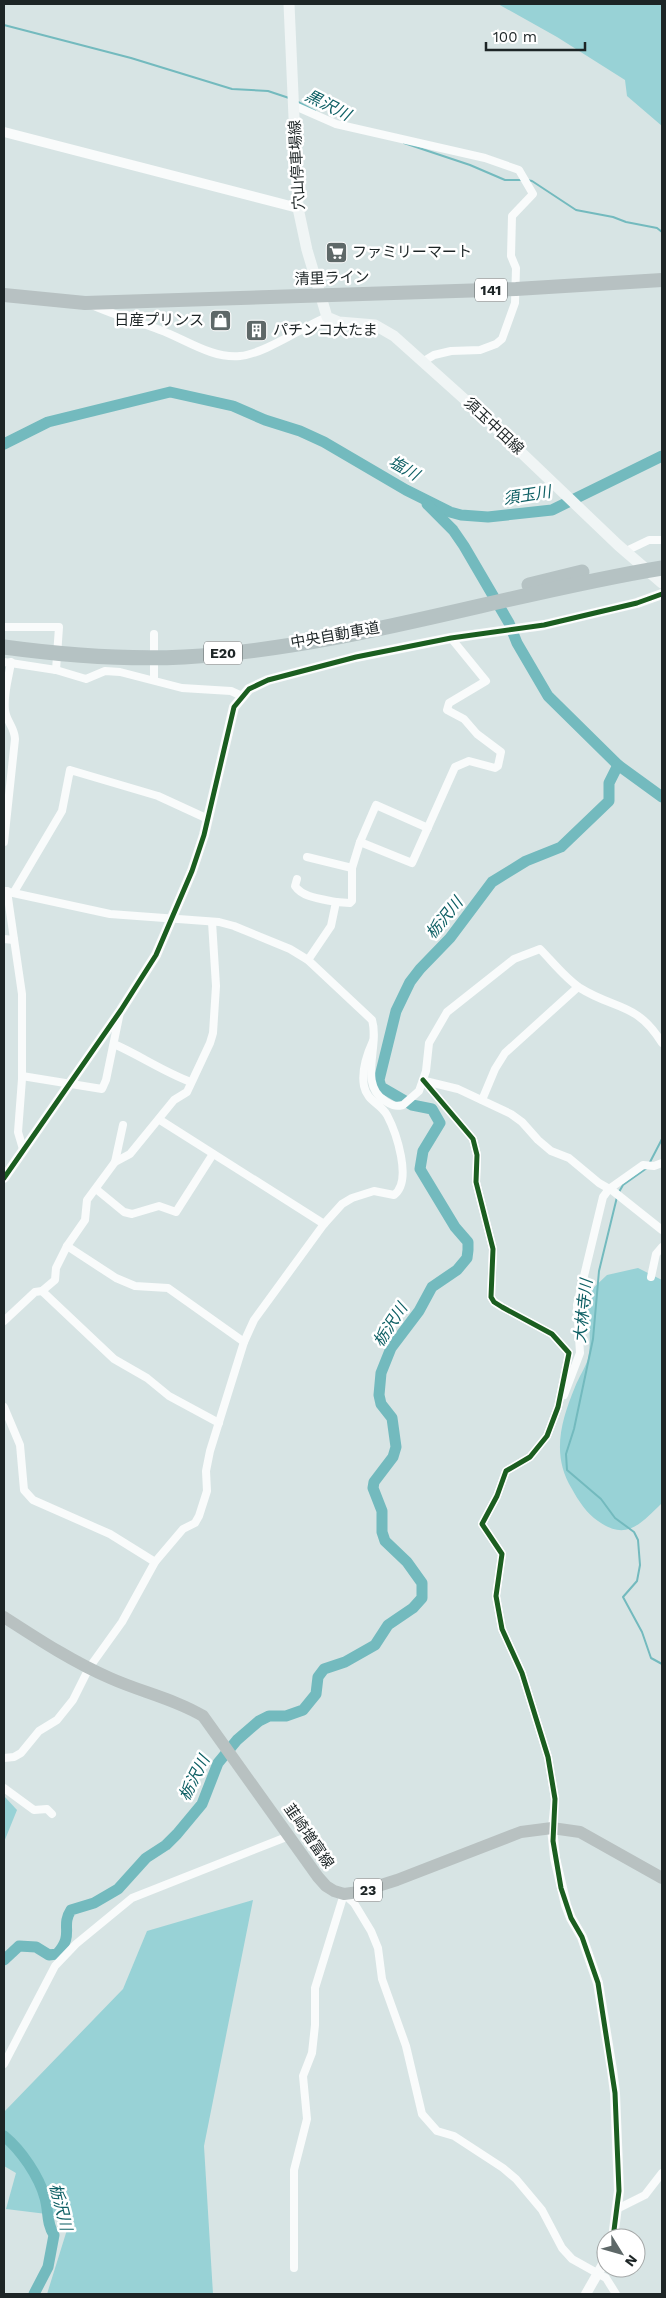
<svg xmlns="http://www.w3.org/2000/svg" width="666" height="2298" font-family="'Work Sans','Noto Sans JP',sans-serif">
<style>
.forest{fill:#98d2d6}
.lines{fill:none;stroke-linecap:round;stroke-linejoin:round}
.stream{stroke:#73babe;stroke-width:2}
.river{stroke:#73babe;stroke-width:11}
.minor{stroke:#f9fbfb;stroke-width:8}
.tertiary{stroke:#f9fbfb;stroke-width:10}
.secondary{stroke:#f0f5f5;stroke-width:11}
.primary{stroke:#b8c1c1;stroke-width:12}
.trunk{stroke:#b7c1c2;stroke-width:14}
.motorway{stroke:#b5c2c3;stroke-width:15}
.cycleway-casing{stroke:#fff;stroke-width:8}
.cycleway{stroke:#1b5e20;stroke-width:5}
.labels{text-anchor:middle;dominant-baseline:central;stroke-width:5;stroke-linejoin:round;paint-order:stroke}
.shield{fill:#fff;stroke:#616667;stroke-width:1}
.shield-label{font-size:14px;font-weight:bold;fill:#1d2526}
.street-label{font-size:15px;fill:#1d2526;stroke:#fff}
.poi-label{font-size:15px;fill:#1d2526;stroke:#fff;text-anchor:start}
.water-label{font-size:16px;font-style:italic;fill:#0f6065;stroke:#fff}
</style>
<rect width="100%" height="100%" fill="#d7e4e4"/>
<g class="forest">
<polygon points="498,4 662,4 662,126 627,96 625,80 557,37"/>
<path d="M 638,1268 L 662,1280 L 662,1503 C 641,1523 627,1542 598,1521 C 587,1514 578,1500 572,1489 C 551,1455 561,1421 575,1387 C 579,1377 585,1368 588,1359 C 592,1342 588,1312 587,1294 L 607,1275 Z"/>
<polygon points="4,1796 17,1810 4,1842"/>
<polygon points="253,1900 204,2146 213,2294 47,2294 71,2217 6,2209 16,2173 4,2166 4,2112 123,1989 147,1931"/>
</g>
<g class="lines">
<g class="stream">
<polyline points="4,25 131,58 232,89 268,91 289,98"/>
<polyline points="298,102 315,111"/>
<polyline points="404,143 470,165 505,180 522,180"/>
<polyline points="527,180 532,181 576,210 613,217 626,222 657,228 662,232"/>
<polyline points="662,882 662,887"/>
<polyline points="649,1164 662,1139"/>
<polyline points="619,1192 623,1185 647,1168"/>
<polyline points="617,1197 599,1271 593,1339 574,1429 566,1454 567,1470 601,1499 615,1518 634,1532 638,1540 640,1565 637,1581 623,1597 642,1632 651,1658 662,1664"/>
</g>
<g class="river">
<polyline points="4,444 48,422 170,392 233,406 265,420 300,431 324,442 406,490 450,512 461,515 488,517 552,510 662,456"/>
<polyline points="427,504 453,530 464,546 509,623 517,643 548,696 618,765 662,797"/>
<path d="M 4,1960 L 19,1946 L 36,1947 L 49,1955 L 57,1954 C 75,1934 60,1927 71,1910 L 94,1903 L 118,1889 L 146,1858 L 166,1845 L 177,1834 L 202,1804 L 218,1763 L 237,1740 L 259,1721 L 269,1716 L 286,1716 L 303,1710 L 316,1694 L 318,1677 L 324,1669 L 345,1662 L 375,1645 L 388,1625 L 413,1608 L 422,1598 L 422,1583 L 407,1562 L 385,1541 L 382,1532 L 382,1511 L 373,1488 L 374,1482 L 393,1457 L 396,1447 L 392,1418 L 381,1404 L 379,1395 L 381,1373 L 391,1348 L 419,1311 L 432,1287 L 457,1270 L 467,1258 L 468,1250 L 468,1242 L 455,1227 L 420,1169 L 423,1151 L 440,1123 L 432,1109 L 412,1105 L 381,1087 L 379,1080 L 396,1011 L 410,982 L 420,969 L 450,938 L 492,882 L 526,861 L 561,847 L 609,801 L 609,783 L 618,765"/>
<path d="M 4,2136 C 21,2150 39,2176 45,2198 C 49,2212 46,2222 54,2235 L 48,2267 L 34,2294"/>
</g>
<g class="minor">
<polyline points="295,106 336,124 485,158 519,170 533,194 512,216 511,256 516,268 515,303 502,339 496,344 480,350 451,351 434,355 424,361"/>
<path d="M 92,305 C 114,315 137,321 160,330 C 185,339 212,359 240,356 C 264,354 301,328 327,317"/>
<polyline points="626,551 649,540 662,540"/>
<polyline points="4,627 59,627 56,670"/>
<polyline points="154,634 154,679"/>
<polyline points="4,662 56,670 86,679 105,671 120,672 182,688 231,691 242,696"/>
<path d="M 4,842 L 15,739 C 15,728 6,721 5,710 C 3,694 9,677 11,662"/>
<polyline points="360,842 412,863 455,767 469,761 495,768 498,766 501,752 477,734 464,719 447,710 449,703 486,681 451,638"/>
<polyline points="307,857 352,868"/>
<path d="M 297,879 L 295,886 C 303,898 322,899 336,902"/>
<path d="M 4,891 L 110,914 L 219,922 L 234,926 L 290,949 L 308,960 L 372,1020 C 380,1046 358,1084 385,1101 C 391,1105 395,1107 403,1105 L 419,1091 L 426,1071 L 429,1043 L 447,1012 L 514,959 L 540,949 C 552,961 565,978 580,988 C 615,1010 637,1002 662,1043"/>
<polyline points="7,891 22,994 22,1079 18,1132 23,1149"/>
<polyline points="14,892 62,811 70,770 158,796 208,819"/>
<polyline points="4,939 14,940"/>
<polyline points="308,960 331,926 336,902 350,903 352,901 352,868 360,842 376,805 428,828"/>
<path d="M 114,1044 C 141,1056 164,1072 191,1082"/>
<polyline points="22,1076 102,1089 106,1080 120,1012"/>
<polyline points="423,1080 473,1139 477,1155 476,1182 493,1249 491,1297 494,1302 502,1307 552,1334 569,1353 558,1407 547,1436 530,1457 506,1471 497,1496 482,1524 502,1554 496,1596 502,1629 522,1673 548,1757 555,1799 552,1828"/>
<polyline points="425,1081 458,1089 511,1114 522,1122 538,1140 551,1151 569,1158 599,1183 613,1191 662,1230"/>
<polyline points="482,1100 495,1069 505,1053 578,987"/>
<polyline points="160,1120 324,1224"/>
<polyline points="115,1162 130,1154 174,1100 187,1092 210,1043 213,1033 216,986 212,922"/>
<polyline points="96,1189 124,1212 132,1214 159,1206 176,1212 213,1154"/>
<polyline points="67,1246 116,1278 135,1286 168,1288 244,1342"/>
<polyline points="651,1277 656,1254 662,1247"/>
<polyline points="42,1291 114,1359 147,1378 169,1396 219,1423"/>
<polyline points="4,1321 35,1292 42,1291 55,1280 56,1268 67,1246 85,1220 87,1200 115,1162 123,1125"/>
<polyline points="564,1395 580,1353 577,1305 603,1197 609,1189 643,1165 654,1166 662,1163"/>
<polyline points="4,1407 20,1445 24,1490 33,1500 110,1534 155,1562"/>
<path d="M 4,1758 L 14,1757 L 21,1753 L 39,1731 L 57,1720 L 73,1700 L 89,1668 L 122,1622 L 155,1562 L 183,1529 L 195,1523 L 199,1516 L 207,1491 L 206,1471 L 210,1451 L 244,1342 L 254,1320 L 324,1224 L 342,1204 L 352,1198 L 374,1191 L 394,1195 C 413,1181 396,1132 387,1115 C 380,1103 367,1101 364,1086 C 361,1070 367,1054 373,1041"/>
<polyline points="4,1788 34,1810 47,1809 52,1814"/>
<polyline points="4,2064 55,1966 76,1944 132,1898 289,1836"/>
<polyline points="619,2208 645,2195 662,2173"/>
<polyline points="294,2268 294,2170 307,2119 303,2076 312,2053 315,2025 315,1988 344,1894 354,1903 371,1931 378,1948 382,1979 406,2046 422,2114 437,2131 454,2136 503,2168 516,2179 542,2210 562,2248 572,2259 606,2278 616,2294"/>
</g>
<g class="tertiary">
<polyline points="4,132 298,208"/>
<polyline points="4,1178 121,1010 156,955 192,871 204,835 234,707 249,689 268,680 356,657 451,638 544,625 637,603 662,594"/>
<polyline points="552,1828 555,1858 566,1905 571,1918 582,1937 598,1983 612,2070 615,2093 619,2191 613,2238"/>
<polyline points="586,2294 606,2259"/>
</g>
<polyline class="secondary" points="289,4 298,208 307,250 327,317 339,322 375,325 394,336 481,414 618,545 662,583"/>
<path class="primary" d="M 4,1617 C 38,1639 73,1662 110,1678 C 141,1692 175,1699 203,1716 L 318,1877 L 326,1886 L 334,1891 L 344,1894 L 359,1892 L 397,1880 L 521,1832 L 552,1828 L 580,1832 L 662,1878"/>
<polyline class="trunk" points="4,295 85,303 516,289 662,280"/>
<g class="motorway">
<polyline points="529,585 582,572"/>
<path d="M 4,647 C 63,655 124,660 184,657 C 346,648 503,594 662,568"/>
</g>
<defs>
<g id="cycleway">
<polyline points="423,1080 473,1139 477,1155 476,1182 493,1249 491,1297 494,1302 502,1307 552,1334 569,1353 558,1407 547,1436 530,1457 506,1471 497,1496 482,1524 502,1554 496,1596 502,1629 522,1673 548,1757 555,1799 553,1841 561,1888 571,1918 582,1937 598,1983 615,2093 619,2191 613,2238"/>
<polyline points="4,1178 121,1010 156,955 192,871 204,835 234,707 249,689 268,680 356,657 451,638 544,625 637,603 662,594"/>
</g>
</defs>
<use href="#cycleway" class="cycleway-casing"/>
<use href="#cycleway" class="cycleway"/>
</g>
<defs>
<symbol id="supermarket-square" viewBox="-11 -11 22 22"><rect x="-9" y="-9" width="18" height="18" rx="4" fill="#5e6868" stroke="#fff"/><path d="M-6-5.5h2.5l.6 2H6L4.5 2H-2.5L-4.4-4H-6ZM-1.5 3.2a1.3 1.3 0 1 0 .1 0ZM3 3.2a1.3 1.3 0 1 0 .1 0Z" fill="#fff"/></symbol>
<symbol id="shop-square" viewBox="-11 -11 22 22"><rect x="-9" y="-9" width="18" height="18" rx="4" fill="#5e6868" stroke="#fff"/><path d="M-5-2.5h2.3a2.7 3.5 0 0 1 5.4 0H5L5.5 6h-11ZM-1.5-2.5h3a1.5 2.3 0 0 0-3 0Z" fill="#fff"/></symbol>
<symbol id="building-square" viewBox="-11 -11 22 22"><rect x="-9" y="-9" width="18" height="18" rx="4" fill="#5e6868" stroke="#fff"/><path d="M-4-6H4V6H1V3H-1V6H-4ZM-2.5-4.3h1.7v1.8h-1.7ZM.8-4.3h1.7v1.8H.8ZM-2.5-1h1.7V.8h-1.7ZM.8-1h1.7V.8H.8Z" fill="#fff"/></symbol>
</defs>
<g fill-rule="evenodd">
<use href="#supermarket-square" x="324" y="240" width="25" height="25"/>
<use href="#shop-square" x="208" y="308" width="25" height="25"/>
<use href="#building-square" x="244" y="318" width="25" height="25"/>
</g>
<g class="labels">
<g class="shield">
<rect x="475" y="278.5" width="32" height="23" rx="4"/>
<rect x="204" y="641.5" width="38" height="23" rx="4"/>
<rect x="354" y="1878.5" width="28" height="23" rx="4"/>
</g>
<g class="shield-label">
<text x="491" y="290">141</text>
<text x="223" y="653">E20</text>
<text x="368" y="1890">23</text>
</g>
<g class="street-label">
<text transform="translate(297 165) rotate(-93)">穴山停車場線</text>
<text transform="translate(332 278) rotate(-2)">清里ライン</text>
<text transform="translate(494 426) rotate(43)">須玉中田線</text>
<text transform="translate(335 635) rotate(-10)">中央自動車道</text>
<text transform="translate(309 1836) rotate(55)">韮崎増富線</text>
</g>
<g class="poi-label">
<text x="352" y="252">ファミリーマート</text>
<text x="204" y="320" text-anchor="end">日産プリンス</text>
<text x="273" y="330">パチンコ大たま</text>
</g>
<g class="water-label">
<text transform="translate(328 105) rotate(27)">黒沢川</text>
<text transform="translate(404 468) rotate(30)">塩川</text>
<text transform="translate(527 495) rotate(-9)">須玉川</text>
<text transform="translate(444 918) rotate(-51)">栃沢川</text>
<text transform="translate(583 1311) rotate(-84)">大林寺川</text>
<text transform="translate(390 1325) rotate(-57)">栃沢川</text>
<text transform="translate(194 1778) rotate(-63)">栃沢川</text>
<text transform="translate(61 2207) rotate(76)">栃沢川</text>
</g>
</g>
<rect width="666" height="2298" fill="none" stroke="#1d2526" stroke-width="10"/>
<g transform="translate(621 2253) rotate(127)"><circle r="24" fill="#ffffff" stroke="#a5a8a8"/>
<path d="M0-4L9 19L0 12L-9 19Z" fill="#5e6868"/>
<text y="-8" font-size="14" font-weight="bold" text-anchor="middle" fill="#1d2526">N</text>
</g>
<path d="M486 42v8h99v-8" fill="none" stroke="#1d2526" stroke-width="2.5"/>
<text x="493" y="42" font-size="15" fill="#1d2526" stroke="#ffffff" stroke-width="4" paint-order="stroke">100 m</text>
</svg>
